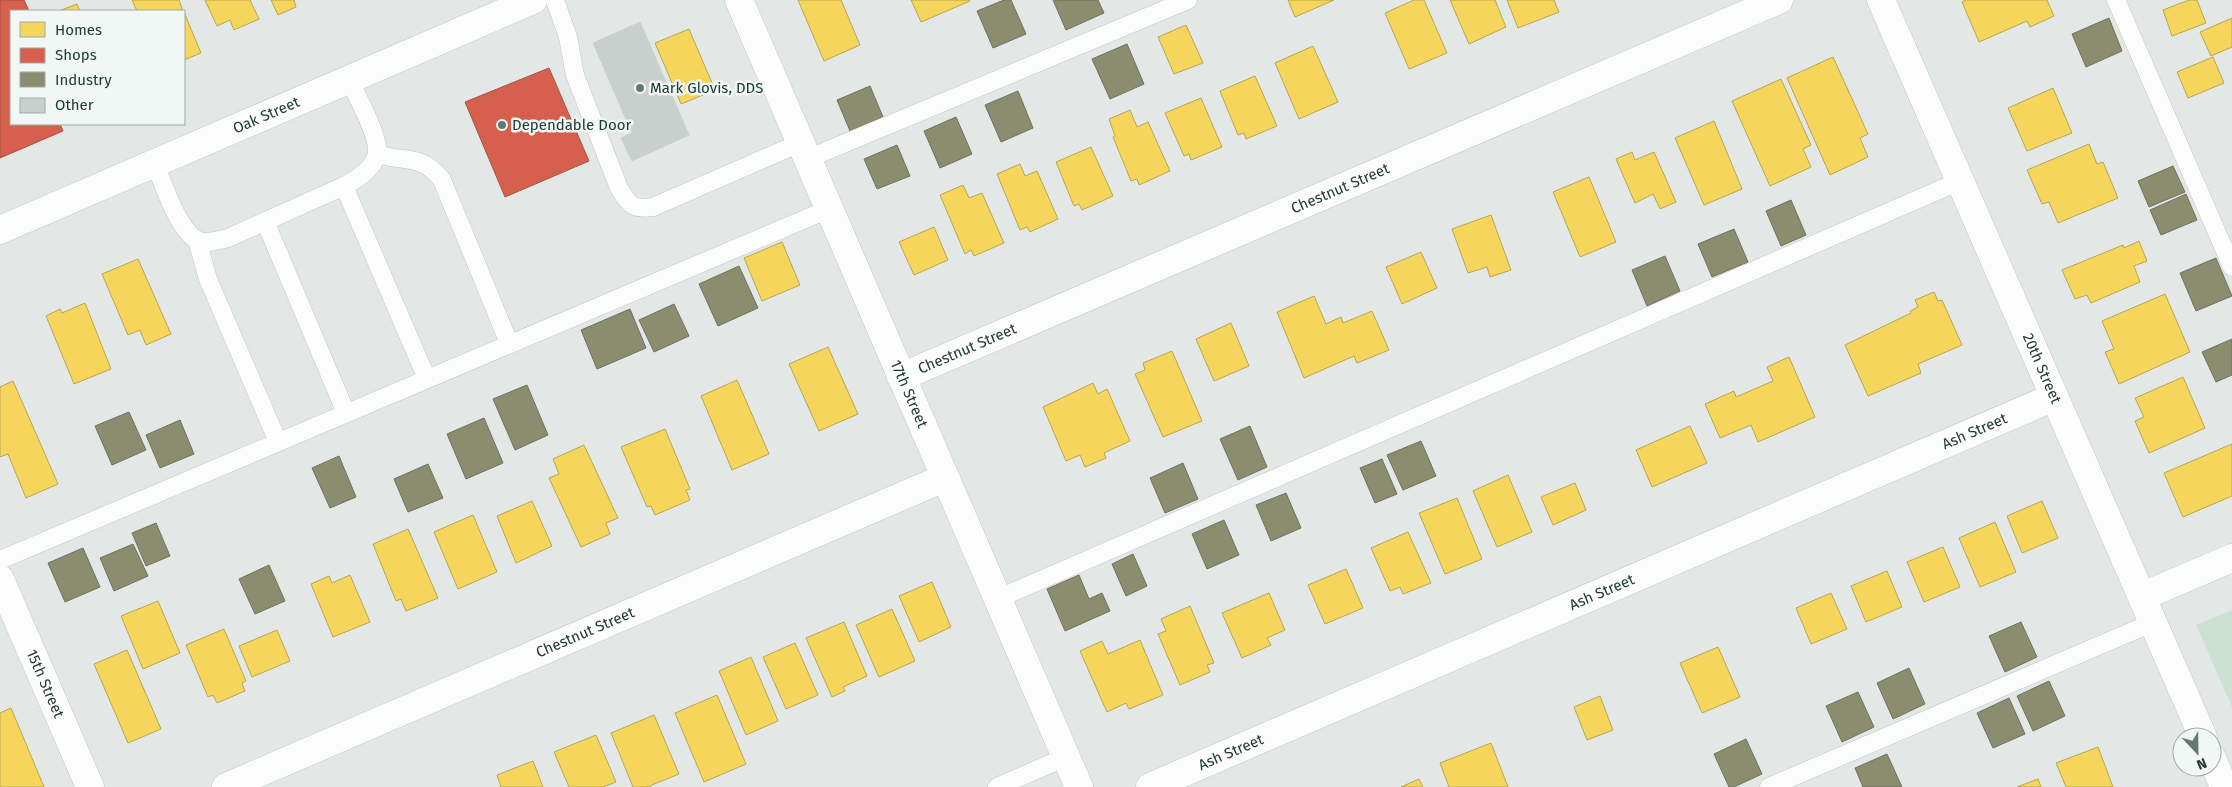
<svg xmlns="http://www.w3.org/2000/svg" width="2232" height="787" font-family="'Fira Sans',sans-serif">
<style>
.green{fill:#cbe1d4}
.homes{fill:#f6d55c;stroke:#b6a651}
.shops{fill:#d6604d;stroke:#a05546}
.industry{fill:#8c8c6e;stroke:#6c735d}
.building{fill:#c9cfcd;stroke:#cbd1cf}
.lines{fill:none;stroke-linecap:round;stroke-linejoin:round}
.lane-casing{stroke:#c0c5c3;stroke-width:19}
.street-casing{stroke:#c0c5c3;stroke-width:29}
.secondary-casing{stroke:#bec6c3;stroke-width:29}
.lane{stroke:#fbfcfb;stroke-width:18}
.street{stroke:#fbfcfb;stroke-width:28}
.secondary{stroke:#fbfcfb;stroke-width:28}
.poi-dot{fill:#657774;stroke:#f0f7f4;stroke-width:2}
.labels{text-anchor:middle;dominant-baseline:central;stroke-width:5;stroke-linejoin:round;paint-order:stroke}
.poi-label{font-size:15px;fill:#213a36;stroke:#f0f7f4;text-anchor:start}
.street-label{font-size:15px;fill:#213a36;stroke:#f0f7f4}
</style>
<rect width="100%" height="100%" fill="#e3e8e6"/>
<polygon class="green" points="2232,610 2232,707 2196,625"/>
<g class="homes">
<polygon points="132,0 179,0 183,11 137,11"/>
<polygon points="205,0 250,0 259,19 234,30 230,20 217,26"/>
<polygon points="271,0 294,0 296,7 278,15"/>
<polygon points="798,0 841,0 860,45 824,61"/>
<polygon points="911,0 969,0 970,1 921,22"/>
<polygon points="1288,0 1334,0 1295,17"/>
<polygon points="1414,0 1424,0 1447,53 1409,69 1385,13"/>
<polygon points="1450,0 1495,0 1506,27 1469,44"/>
<polygon points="1507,0 1554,0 1559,12 1518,28"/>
<polygon points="1966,0 2047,0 2054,16 2030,27 2027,21 1979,42 1962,2"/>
<polygon points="2189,0 2197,0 2206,23 2172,36 2163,10"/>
<polygon points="77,4 80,11 59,11"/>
<polygon points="184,12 201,53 184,60"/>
<polygon points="2232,18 2232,47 2211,56 2200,32"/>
<polygon points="1186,25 1203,63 1174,74 1158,37"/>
<polygon points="689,29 715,90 681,104 655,43"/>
<polygon points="1313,46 1338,102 1299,119 1275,63"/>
<polygon points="1833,57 1868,134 1860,138 1868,157 1830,175 1787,78"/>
<polygon points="2213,57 2224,83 2188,98 2177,72"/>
<polygon points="1255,76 1277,126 1246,139 1244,133 1238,135 1220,91"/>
<polygon points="1781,79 1811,145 1803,149 1811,167 1770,186 1732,101"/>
<polygon points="2053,88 2072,133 2027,151 2008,108"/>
<polygon points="1201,98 1222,147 1191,160 1189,154 1184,156 1165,113"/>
<polygon points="1130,110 1137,127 1148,122 1170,171 1139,185 1137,179 1131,181 1113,137 1115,136 1109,119"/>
<polygon points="1714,121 1742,189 1704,205 1675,138"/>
<polygon points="2089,144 2097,164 2103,162 2118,198 2058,223 2049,202 2042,204 2027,170"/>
<polygon points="1091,147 1113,196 1082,210 1079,204 1074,206 1056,162"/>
<polygon points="1632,152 1635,160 1654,152 1676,202 1660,209 1653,194 1635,203 1616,159"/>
<polygon points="1020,164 1025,176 1037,171 1058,219 1030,232 1027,227 1020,230 997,174"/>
<polygon points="1589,177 1616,242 1580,257 1553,192"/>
<polygon points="963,185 969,198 982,193 1004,243 974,256 971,250 965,254 940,195"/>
<polygon points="1491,215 1511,270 1490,277 1487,267 1468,273 1452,229"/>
<polygon points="934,227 948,260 914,275 899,242"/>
<polygon points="2139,241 2147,261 2134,266 2140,282 2091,303 2087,295 2075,299 2062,270 2123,245 2124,248"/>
<polygon points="782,242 800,285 762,301 744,258"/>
<polygon points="1421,252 1437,288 1402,304 1386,267"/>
<polygon points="138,259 171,334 146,345 140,330 128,335 102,274"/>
<polygon points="1934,292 1938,301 1942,300 1962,345 1918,364 1921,373 1868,396 1845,345 1911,313 1910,311 1918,307 1915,300"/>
<polygon points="2165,294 2190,352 2119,384 2105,352 2114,349 2102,321"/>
<polygon points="1314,296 1326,324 1341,317 1343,323 1372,311 1389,350 1357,363 1354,356 1304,378 1277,312"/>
<polygon points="85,303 111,369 74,384 46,316 60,309 62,313"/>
<polygon points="1231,323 1249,366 1214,381 1196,339"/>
<polygon points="828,347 858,414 819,431 789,364"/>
<polygon points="1172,351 1202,421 1163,437 1135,374 1145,370 1143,363"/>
<polygon points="1789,357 1815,417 1758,442 1751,425 1720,438 1705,404 1734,391 1736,397 1773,381 1767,367"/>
<polygon points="2183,377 2205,428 2149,453 2135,421 2144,417 2135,398"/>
<polygon points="737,380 769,454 732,470 701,396"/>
<polygon points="13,381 58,484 26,498 8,454 0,457 0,387"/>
<polygon points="1093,383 1098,394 1107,389 1130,441 1104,453 1106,458 1085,467 1080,455 1066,461 1043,407"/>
<polygon points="1690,426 1707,463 1652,487 1636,450"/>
<polygon points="665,429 690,489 686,490 690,500 655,515 651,506 647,507 621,447"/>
<polygon points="2232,444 2232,496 2183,517 2164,473"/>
<polygon points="584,445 618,518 606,523 610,534 581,547 549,478 559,474 553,459"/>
<polygon points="1508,475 1532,532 1497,547 1473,491"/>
<polygon points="1575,483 1586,510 1553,525 1541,497"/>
<polygon points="1457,498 1482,559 1445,574 1419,513"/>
<polygon points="532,501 552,546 516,563 497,516"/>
<polygon points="2042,501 2058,538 2022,553 2007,516"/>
<polygon points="473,515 497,572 458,589 434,532"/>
<polygon points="1995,522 2016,572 1980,587 1959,538"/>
<polygon points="408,529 438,598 406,611 401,599 396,601 373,544"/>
<polygon points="1408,532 1431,583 1403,594 1400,587 1390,591 1371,548"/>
<polygon points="1943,547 1960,587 1924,602 1907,562"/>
<polygon points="1346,569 1363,608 1325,624 1308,585"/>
<polygon points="1887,571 1902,607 1866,622 1851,586"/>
<polygon points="350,575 370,622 333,637 311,584 329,576 332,583"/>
<polygon points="932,582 951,627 919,642 899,596"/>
<polygon points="1269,593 1285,630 1267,638 1271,645 1242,658 1222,613"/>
<polygon points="1831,593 1847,629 1811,644 1796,608"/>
<polygon points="158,601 180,653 143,669 121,616"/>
<polygon points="1190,606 1214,663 1207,665 1210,672 1180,685 1158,634 1166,631 1161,619"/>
<polygon points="892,609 915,661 879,677 856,625"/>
<polygon points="844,622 867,676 843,687 845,691 832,697 806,638"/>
<polygon points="224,629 246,681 242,683 245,691 217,703 213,695 208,697 186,645"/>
<polygon points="277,630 290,661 252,677 239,646"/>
<polygon points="1140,640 1163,695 1129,709 1126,703 1107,712 1080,651 1102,641 1108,654"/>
<polygon points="795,643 818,695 786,709 763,657"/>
<polygon points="1718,647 1740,697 1702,713 1680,663"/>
<polygon points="127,650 161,729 128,743 94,664"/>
<polygon points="751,657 778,721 746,735 719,671"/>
<polygon points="717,695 746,764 704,782 675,713"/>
<polygon points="1600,696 1613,730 1587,740 1574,707"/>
<polygon points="11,708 44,787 0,787 0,713"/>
<polygon points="654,715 679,774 647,787 633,787 611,733"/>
<polygon points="596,735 616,782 603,787 569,787 554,752"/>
<polygon points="1491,743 1508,787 1449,787 1440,763"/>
<polygon points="2098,747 2113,787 2066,787 2056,763"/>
<polygon points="533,761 543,787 501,787 497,775"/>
<polygon points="1419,779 1423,787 1401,787"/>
<polygon points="2038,779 2041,787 2017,787"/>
</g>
<g class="shops">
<polygon points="0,0 24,0 29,11 11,11 11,124 60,124 63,131 0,158"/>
<polygon points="549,68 589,161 505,197 465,102"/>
</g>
<g class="industry">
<polygon points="1004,0 1011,0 1026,34 993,48 977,11"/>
<polygon points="1053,0 1098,0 1104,13 1066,30"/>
<polygon points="2109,18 2122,51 2086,67 2072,34"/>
<polygon points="1127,44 1144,84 1110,99 1092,59"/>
<polygon points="870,86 883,117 850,131 837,100"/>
<polygon points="1018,91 1033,128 1001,142 985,105"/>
<polygon points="956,117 972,154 940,168 924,131"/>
<polygon points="897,145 910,176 877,189 864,159"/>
<polygon points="2173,166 2185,192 2149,207 2138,181"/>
<polygon points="2186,194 2197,220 2161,235 2150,210"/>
<polygon points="1791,200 1806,235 1781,246 1766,211"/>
<polygon points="1734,229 1748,262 1712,277 1698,244"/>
<polygon points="1665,256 1680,291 1647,306 1632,270"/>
<polygon points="2216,258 2232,296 2196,311 2180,273"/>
<polygon points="739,266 758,308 718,326 699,284"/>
<polygon points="674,304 689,336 654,352 639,320"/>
<polygon points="630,309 646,348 597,369 581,330"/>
<polygon points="2232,339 2232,375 2216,382 2202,352"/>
<polygon points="527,385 548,435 515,450 493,399"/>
<polygon points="129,412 146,450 112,465 95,426"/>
<polygon points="484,418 503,463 466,479 447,434"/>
<polygon points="180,420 194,454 160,468 146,435"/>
<polygon points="1250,426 1267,467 1238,480 1220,439"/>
<polygon points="1421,441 1436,476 1403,490 1387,455"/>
<polygon points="339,456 356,497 330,508 312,468"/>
<polygon points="1382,459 1397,494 1375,503 1360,468"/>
<polygon points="1183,463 1198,499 1165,513 1150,478"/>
<polygon points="428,464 443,498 408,512 394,479"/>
<polygon points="1286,493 1301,528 1271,541 1256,505"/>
<polygon points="1224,520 1239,555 1207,569 1192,534"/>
<polygon points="156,523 170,556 146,566 132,533"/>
<polygon points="133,544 148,576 114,591 100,558"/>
<polygon points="83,548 100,587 65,602 48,563"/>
<polygon points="1133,554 1147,586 1126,596 1112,564"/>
<polygon points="269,565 285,601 255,614 239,579"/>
<polygon points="1079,575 1089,599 1102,593 1110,611 1065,631 1047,589"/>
<polygon points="2021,622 2037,657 2005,672 1989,636"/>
<polygon points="1909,668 1925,704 1893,719 1877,683"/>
<polygon points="2049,681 2065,716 2033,731 2017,696"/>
<polygon points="1858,692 1874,727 1842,742 1826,706"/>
<polygon points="2009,698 2025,734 1993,748 1977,713"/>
<polygon points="1746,739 1762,774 1734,787 1729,787 1714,754"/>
<polygon points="1887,754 1902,787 1863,787 1855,768"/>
</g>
<polygon class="building" points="640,22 689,135 632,161 621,138 632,133 593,43"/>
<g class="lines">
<defs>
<g id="lane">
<path d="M 555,0 L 568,37 L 575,75 L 619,188 C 629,205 633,210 653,207 L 800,143"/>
<polyline points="2116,0 2232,267"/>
<path d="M 377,154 C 407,163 420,153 442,180 L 509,343"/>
<polyline points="807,159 1188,0"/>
<path d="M 155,164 C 163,183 178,230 197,240 C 206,245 219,240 228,238 L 344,186 C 357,179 374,169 377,153 C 379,135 357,97 349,79"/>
<polyline points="344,186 427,379"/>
<polyline points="265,221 346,413"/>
<polyline points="197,240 208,279 278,442"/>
<polyline points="0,560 829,209"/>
<polyline points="997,599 1960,181"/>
<polyline points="997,787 1066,757"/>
<polyline points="1769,787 2154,622"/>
</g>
<g id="street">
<path id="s1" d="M 739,0 L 1079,787"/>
<path id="s2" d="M 1881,0 L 2203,737"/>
<path id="s3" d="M 901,377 L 1779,0"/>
<path id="s4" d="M 0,579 L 90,787"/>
<polyline points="2143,596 2232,558"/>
<polyline points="2212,758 2224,787"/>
<path id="s5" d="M 226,787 L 944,478"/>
<path id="s6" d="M 1150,787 L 2054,397"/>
</g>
<g id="secondary">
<path id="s7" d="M 0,230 L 533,0"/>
</g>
</defs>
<use href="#lane" class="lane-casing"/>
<use href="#street" class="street-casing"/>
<use href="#secondary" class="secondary-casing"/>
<use href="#lane" class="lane"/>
<use href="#street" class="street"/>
<use href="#secondary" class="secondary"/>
</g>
<g class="poi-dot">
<circle cx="640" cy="88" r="5"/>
<circle cx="502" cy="125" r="5"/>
</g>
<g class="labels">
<g class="poi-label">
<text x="650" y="88">Mark Glovis, DDS</text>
<text x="512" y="125">Dependable Door</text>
</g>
<g class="street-label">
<text stroke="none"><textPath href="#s7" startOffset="290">Oak Street</textPath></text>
<text stroke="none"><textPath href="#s3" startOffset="478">Chestnut Street</textPath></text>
<text stroke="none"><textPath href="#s3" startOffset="72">Chestnut Street</textPath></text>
<text stroke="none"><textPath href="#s2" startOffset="402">20th Street</textPath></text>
<text stroke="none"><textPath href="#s1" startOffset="429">17th Street</textPath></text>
<text stroke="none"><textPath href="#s6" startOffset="898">Ash Street</textPath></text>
<text stroke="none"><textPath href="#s6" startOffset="492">Ash Street</textPath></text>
<text stroke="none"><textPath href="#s5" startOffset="391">Chestnut Street</textPath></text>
<text stroke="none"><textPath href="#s4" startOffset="114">15th Street</textPath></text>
<text stroke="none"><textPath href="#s6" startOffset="88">Ash Street</textPath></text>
</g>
</g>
<rect x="10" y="10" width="175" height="115" fill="#f0f7f4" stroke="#9daba8"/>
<rect x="20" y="22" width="25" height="15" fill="#f6d55c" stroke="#9daba8"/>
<text x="55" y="35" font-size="15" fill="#213a36">Homes</text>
<rect x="20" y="48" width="25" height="15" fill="#d6604d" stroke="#9daba8"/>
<text x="55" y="60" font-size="15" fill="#213a36">Shops</text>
<rect x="20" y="72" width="25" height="15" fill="#8c8c6e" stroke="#9daba8"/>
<text x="55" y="85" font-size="15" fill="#213a36">Industry</text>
<rect x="20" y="98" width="25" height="15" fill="#c9cfcd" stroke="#9daba8"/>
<text x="55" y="110" font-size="15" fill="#213a36">Other</text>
<g transform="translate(2197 752) rotate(158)"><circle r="24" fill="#f0f7f4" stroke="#9daba8"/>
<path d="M0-4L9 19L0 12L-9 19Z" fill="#657774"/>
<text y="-8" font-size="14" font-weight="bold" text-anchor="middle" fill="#213a36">N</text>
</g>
</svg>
